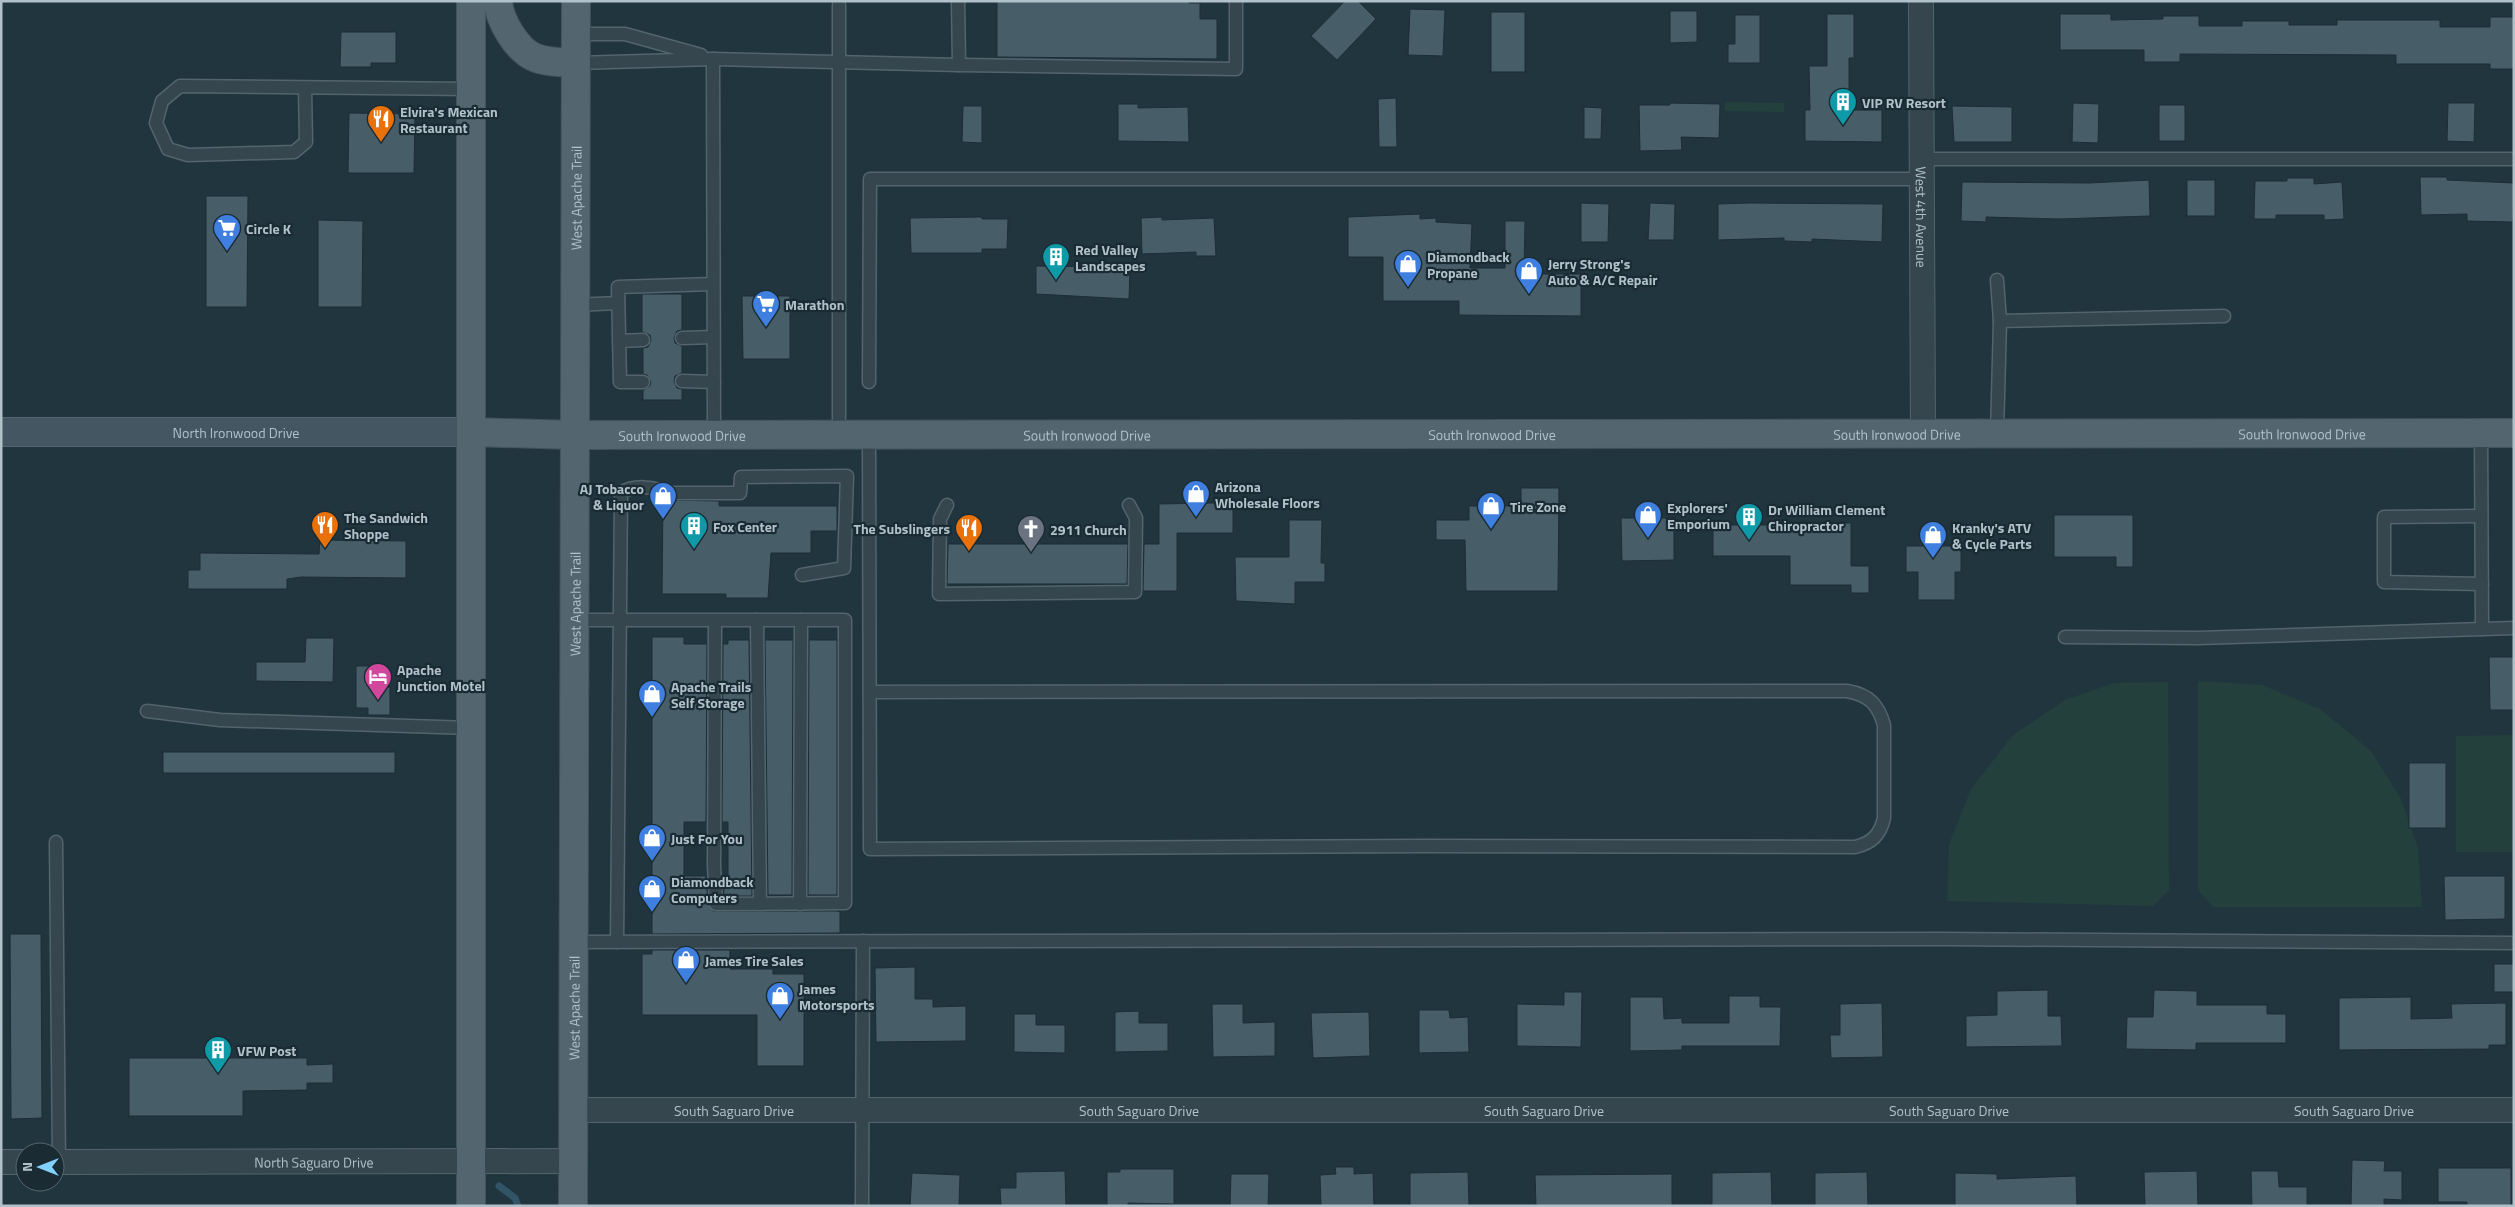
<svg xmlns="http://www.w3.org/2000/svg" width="2515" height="1207" font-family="'Titillium Web',sans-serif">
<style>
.green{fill:#23403c}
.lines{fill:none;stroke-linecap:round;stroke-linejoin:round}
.stream{stroke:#315466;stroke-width:7}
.building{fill:#475e69;stroke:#1c2d36}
.service-casing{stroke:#53646d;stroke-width:15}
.minor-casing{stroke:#53646d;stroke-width:26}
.secondary-casing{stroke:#53646d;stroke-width:30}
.primary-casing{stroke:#41525b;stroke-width:30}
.service{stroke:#35464f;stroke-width:12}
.minor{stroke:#35464f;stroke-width:24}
.secondary{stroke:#435662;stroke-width:28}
.primary{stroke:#53666f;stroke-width:28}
.labels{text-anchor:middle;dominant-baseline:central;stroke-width:4.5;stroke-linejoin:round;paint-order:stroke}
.poi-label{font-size:14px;font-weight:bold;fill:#b1c1ca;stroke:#1a2b34;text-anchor:start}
.street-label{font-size:14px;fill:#b1c1ca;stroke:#1a2b34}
</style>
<rect width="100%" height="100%" fill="#21353f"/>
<g class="green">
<polygon points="1725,102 1784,103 1784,112 1725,111"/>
<polygon points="2198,681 2262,685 2320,709 2371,751 2401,799 2418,848 2422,907 2213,907 2198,890"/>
<polygon points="2168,682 2169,890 2153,906 1947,901 1949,844 1971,789 2013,735 2065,700 2114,683"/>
<polygon points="2514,735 2514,852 2456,852 2456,736"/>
</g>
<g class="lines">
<polyline class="stream" points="499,1186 515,1198 518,1206"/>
</g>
<g class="building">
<polygon points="997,1 1189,1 1189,3 1200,3 1200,19 1217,19 1217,59 997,57"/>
<polygon points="1345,1 1358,1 1376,19 1337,60 1311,36"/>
<polygon points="1410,9 1445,10 1443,56 1408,55"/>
<polygon points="1670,11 1697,11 1697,42 1670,43"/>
<rect x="1491" y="12" width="34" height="60"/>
<polygon points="1827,14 1854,14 1854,58 1849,58 1849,110 1882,110 1882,142 1805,141 1805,110 1810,110 1809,66 1827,66"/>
<polygon points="2060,14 2111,14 2111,20 2163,19 2163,16 2199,16 2199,26 2242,26 2242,21 2289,21 2289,25 2337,25 2337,20 2440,20 2440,27 2490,27 2490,17 2514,17 2514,69 2490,69 2490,64 2396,64 2396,55 2180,54 2180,62 2144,62 2144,50 2060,50"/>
<polygon points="1735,15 1760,15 1760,63 1728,63 1728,44 1735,44"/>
<polygon points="341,32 396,32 396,63 371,63 371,67 340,67"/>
<polygon points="1396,98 1397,147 1379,147 1378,99"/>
<polygon points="1670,103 1720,104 1719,138 1681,137 1682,150 1640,151 1639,105 1670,105"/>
<polygon points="2073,103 2099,104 2098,143 2072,142"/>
<polygon points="2448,103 2475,103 2474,142 2447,141"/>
<polygon points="1118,104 1138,104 1138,108 1188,107 1189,142 1118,141"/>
<rect x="2159" y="105" width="26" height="36"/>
<polygon points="963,106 982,106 982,143 962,142"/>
<polygon points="1952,106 2012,107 2012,142 1954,142"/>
<polygon points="1584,107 1602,108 1601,139 1584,139"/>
<polygon points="349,113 415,114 414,173 348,173"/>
<polygon points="2420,177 2447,177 2447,180 2514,183 2513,222 2467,221 2467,214 2421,215"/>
<polygon points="2287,178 2314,178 2314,184 2342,182 2344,219 2324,220 2324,215 2276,215 2276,219 2254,219 2255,181 2287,181"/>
<polygon points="2149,180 2150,216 2059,219 1986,217 1986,222 1961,221 1962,182 2089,183"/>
<rect x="2187" y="180" width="28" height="36"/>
<polygon points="206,196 248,196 247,307 206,307"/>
<polygon points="1581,203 1609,204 1608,242 1581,242"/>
<polygon points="1650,203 1675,204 1674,240 1648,240"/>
<polygon points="1749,203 1883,204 1882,242 1812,239 1812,242 1784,241 1784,238 1718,240 1718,204"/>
<polygon points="1420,214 1420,219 1436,218 1436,222 1472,224 1470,268 1505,268 1505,221 1525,221 1524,274 1581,274 1581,316 1459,315 1459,301 1383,301 1383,257 1348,257 1348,217"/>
<polygon points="982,217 982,219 1008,219 1007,249 982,249 982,253 911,253 910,218"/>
<polygon points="1162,217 1162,220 1214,218 1216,256 1196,256 1196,252 1142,254 1141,218"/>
<polygon points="318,220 363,221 362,307 318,307"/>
<polygon points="1036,266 1130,267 1129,299 1036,294"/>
<polygon points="642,294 682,294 682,330 677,331 674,338 675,343 682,346 682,373 675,376 674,381 677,388 682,389 682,400 643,400 643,390 650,386 651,382 647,375 643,374 643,348 648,347 651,340 650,335 642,332"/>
<polygon points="742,296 790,296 790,359 743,359"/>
<polygon points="1521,488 1559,488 1558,591 1466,591 1465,540 1436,540 1436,520 1469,520 1469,506 1521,506"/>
<polygon points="663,500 719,501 719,506 837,506 837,531 811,531 811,553 771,553 768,598 726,598 726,594 662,594"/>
<polygon points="1213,503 1233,503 1233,533 1177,533 1177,591 1143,591 1144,544 1159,544 1159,504"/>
<polygon points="2054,515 2133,515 2133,567 2116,567 2116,557 2054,557"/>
<polygon points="1621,518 1674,518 1674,560 1622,561"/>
<polygon points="1289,520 1322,520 1321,563 1325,563 1325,582 1295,582 1295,604 1236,601 1235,557 1289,557"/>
<polygon points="1790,523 1851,523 1851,566 1869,566 1869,593 1851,593 1851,585 1790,585 1790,556 1713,556 1713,525 1790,525"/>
<polygon points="320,540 406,541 406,578 301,577 287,579 287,589 188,589 188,570 200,570 200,553 319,554"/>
<polygon points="948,544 1128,544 1127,584 947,584"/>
<polygon points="1906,546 1961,546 1961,572 1955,572 1955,600 1918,600 1918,572 1906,572"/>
<polygon points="652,637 684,637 684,644 707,644 706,822 684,822 684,876 706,876 708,904 713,911 837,911 840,912 840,933 652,934"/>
<polygon points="306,638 334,638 333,682 256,681 256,662 305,662"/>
<polygon points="728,640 749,640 752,896 724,896 723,876 728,876 728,822 722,822 723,644 728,644"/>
<polygon points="765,640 793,640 792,895 768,895"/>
<polygon points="809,640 837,640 837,895 808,895"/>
<polygon points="2489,657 2514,657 2514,710 2490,710"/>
<polygon points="356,666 378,666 378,687 390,687 390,715 368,715 368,708 356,708"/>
<rect x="163" y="752" width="232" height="21"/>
<rect x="2409" y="763" width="37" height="65"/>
<polygon points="2444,876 2505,876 2505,919 2445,920"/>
<polygon points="10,934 41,934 42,1118 11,1119"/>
<polygon points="652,950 730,950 730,969 773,969 773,974 804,974 804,1066 757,1066 757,1015 642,1015 642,954 652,954"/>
<rect x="2494" y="964" width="20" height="28"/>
<polygon points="915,967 915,999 933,999 933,1007 966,1006 966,1041 876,1042 875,968"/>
<polygon points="2048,990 2048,1016 2061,1016 2062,1046 1966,1047 1966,1016 1997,1015 1997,991"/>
<polygon points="2154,990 2197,991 2197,1005 2267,1005 2267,1014 2286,1014 2286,1043 2196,1043 2196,1050 2126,1049 2127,1017 2153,1017"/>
<polygon points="1564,992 1582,992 1581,1047 1517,1046 1517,1004 1564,1005"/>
<polygon points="1729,996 1760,996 1760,1007 1781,1007 1780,1046 1682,1046 1682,1050 1630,1051 1630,997 1663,997 1664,1019 1682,1018 1682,1023 1729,1023"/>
<polygon points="2411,997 2411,1019 2452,1018 2451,1004 2506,1003 2506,1045 2489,1045 2489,1049 2339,1050 2339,998"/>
<polygon points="1882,1003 1883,1057 1831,1058 1830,1035 1840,1035 1840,1004"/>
<polygon points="1212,1004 1243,1004 1243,1023 1275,1022 1275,1056 1213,1057"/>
<polygon points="1419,1010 1449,1010 1450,1018 1468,1017 1469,1052 1419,1053"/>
<polygon points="1139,1011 1139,1023 1168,1023 1168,1051 1115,1052 1115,1012"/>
<polygon points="1369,1012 1370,1056 1313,1058 1311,1013"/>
<polygon points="1014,1014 1036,1014 1036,1025 1065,1025 1065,1053 1014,1052"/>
<polygon points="129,1058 307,1058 307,1065 333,1064 333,1083 307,1083 307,1090 243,1091 243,1116 129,1116"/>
<polygon points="2352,1160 2385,1161 2384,1171 2402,1171 2402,1200 2384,1199 2384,1206 2351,1206"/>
<polygon points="1335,1167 1354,1167 1354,1174 1373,1173 1374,1206 1321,1206 1320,1175 1336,1174"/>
<polygon points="2438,1168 2511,1168 2511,1206 2467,1206 2467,1202 2438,1202"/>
<polygon points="1120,1169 1174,1169 1174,1204 1128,1203 1128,1206 1107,1206 1107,1172 1120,1172"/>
<polygon points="1065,1171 1066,1206 1001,1206 1000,1188 1016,1188 1016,1172"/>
<polygon points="2197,1171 2198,1206 2145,1206 2144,1172"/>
<polygon points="2251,1171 2278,1171 2279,1187 2307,1187 2307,1206 2252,1206"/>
<polygon points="1468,1172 1469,1206 1410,1206 1410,1173"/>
<polygon points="1771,1172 1772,1206 1712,1206 1712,1173"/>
<polygon points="1867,1172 1868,1206 1815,1206 1815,1173"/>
<polygon points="912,1173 960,1175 959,1206 910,1206"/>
<polygon points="1955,1173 1997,1174 1997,1179 2076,1176 2077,1206 1955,1206"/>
<polygon points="1231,1174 1269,1174 1268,1206 1230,1206"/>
<polygon points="1672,1174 1672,1206 1536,1206 1535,1175"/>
</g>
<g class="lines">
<defs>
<g id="service">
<polyline points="839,5 839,435"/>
<polyline points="576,34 625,34 701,55"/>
<polyline points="713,59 714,435"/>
<polyline points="576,63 713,59 959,65 958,1"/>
<polyline points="959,65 1236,69 1236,1"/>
<polyline points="305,88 306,142 294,152 188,155 168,149 156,123 162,101 180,86 471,89"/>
<polyline points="1922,159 2514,159"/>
<polyline points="574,305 618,303"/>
<polyline points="2000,321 2224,316"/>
<polyline points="682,338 713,337"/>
<polyline points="619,341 643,340"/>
<polyline points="682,381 714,382"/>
<polyline points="643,382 620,382 618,287 713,284"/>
<polyline points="869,382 870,179 1922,179"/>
<polyline points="2481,433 2482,629"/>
<polyline points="1997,434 2000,321 1997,280"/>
<path d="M 869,435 L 870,849 L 1426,846 L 1855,847 C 1872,843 1880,835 1884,818 L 1884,725 C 1878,704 1869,695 1847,691 L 870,692"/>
<polyline points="947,505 940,519 939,594 1135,592 1136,518 1129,505"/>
<polyline points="2481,516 2384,517 2384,582 2482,584"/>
<path d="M 574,620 C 664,620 755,620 845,620 L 845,903 L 716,904 L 714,865 L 715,620"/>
<polyline points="757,620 760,904"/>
<polyline points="2065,637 2198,638 2514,628"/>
<polyline points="147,711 220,720 471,728"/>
<polyline points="56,842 59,1162"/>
<polyline points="800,904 801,620"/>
<polyline points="574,942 1944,939 2514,943"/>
<path d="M 617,942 L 621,493 C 632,485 654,486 666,493 L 740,493 L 741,477 L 847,476 L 844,568 L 802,575"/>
<polyline points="862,1206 863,941"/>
</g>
<g id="minor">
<path id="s1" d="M 1921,1 L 1923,434"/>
<path id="s2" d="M 574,1110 L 2514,1110"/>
<polyline points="1,1162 25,1162"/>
<path id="s3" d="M 55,1162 L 573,1161"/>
</g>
<g id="secondary">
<path id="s4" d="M 1,432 L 471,432"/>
</g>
<g id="primary">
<path d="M 498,1 C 499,20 517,51 536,58 C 549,63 562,62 576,63"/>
<path id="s5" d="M 471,432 L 574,435 L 2514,433"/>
<polyline points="471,1206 471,1"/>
<path id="s6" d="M 573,1206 L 576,1"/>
</g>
</defs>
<use href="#service" class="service-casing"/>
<use href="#minor" class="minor-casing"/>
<use href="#secondary" class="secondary-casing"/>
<use href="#primary" class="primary-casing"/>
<use href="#service" class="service"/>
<use href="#minor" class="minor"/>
<use href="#secondary" class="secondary"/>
<use href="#primary" class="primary"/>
</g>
<defs>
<symbol id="building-pin" viewBox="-11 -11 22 30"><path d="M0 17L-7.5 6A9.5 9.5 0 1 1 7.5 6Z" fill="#0f9aa8" stroke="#1a2b34"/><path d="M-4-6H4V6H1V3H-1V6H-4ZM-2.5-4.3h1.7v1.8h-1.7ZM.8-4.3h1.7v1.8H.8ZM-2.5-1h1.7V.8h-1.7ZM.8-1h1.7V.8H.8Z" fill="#fff"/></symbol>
<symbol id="restaurant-pin" viewBox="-11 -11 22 30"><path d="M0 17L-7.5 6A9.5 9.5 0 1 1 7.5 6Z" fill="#e8710a" stroke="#1a2b34"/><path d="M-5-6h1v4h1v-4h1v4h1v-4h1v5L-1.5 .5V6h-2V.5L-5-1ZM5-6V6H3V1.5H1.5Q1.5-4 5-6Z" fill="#fff"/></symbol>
<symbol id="supermarket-pin" viewBox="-11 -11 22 30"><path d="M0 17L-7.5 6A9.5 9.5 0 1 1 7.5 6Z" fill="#3f7fe0" stroke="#1a2b34"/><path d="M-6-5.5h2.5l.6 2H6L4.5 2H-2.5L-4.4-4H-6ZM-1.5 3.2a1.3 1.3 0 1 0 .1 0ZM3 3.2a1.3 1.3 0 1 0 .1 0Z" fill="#fff"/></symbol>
<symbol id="shop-pin" viewBox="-11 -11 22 30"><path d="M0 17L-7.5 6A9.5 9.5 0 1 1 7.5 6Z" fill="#3f7fe0" stroke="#1a2b34"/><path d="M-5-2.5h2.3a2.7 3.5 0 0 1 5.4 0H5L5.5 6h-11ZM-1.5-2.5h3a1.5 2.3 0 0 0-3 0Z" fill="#fff"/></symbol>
<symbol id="church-pin" viewBox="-11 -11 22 30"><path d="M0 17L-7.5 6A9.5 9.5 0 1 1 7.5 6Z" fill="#6b7280" stroke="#1a2b34"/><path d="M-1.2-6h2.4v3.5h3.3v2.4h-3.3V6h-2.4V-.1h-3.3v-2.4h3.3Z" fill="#fff"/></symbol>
<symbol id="hotel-pin" viewBox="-11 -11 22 30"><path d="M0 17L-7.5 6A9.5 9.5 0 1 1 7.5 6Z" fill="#d1479c" stroke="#1a2b34"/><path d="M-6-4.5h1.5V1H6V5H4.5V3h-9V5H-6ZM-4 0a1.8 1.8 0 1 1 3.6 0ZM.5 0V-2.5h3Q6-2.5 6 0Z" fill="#fff"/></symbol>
</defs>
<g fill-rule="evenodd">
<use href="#building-pin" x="1827" y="86" width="32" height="43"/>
<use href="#restaurant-pin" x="365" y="103" width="32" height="43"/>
<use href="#supermarket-pin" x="211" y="212" width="32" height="43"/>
<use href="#building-pin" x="1040" y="241" width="32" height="43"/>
<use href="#shop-pin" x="1392" y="248" width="32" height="43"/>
<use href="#shop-pin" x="1513" y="255" width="32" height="43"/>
<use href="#supermarket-pin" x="750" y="288" width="32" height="43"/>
<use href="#shop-pin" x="1180" y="478" width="32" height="43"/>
<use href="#shop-pin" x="647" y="480" width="32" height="43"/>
<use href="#shop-pin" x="1475" y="490" width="32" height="43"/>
<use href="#shop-pin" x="1632" y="499" width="32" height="43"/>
<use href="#building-pin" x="1733" y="501" width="32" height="43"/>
<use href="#restaurant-pin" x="309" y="509" width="32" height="43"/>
<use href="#building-pin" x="678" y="510" width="32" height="43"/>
<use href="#restaurant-pin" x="953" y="512" width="32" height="43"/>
<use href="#church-pin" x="1015" y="513" width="32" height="43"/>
<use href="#shop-pin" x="1917" y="519" width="32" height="43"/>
<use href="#hotel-pin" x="362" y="661" width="32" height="43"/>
<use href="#shop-pin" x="636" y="678" width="32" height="43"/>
<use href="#shop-pin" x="636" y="822" width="32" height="43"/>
<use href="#shop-pin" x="636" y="873" width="32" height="43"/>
<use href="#shop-pin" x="670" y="944" width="32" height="43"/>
<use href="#shop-pin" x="764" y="980" width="32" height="43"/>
<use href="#building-pin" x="202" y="1034" width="32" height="43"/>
</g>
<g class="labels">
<g class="poi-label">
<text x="1862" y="102">VIP RV Resort</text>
<text x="400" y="111">Elvira's Mexican<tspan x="400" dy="16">Restaurant</tspan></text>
<text x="246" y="228">Circle K</text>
<text x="1075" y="249">Red Valley<tspan x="1075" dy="16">Landscapes</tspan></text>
<text x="1427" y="256">Diamondback<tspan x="1427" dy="16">Propane</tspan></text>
<text x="1548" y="263">Jerry Strong's<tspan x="1548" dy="16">Auto &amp; A/C Repair</tspan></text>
<text x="785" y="304">Marathon</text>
<text x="1215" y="486">Arizona<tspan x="1215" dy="16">Wholesale Floors</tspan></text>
<text x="644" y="488" text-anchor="end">AJ Tobacco<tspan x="644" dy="16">&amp; Liquor</tspan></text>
<text x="1510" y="506">Tire Zone</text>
<text x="1667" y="507">Explorers'<tspan x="1667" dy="16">Emporium</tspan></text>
<text x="1768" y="509">Dr William Clement<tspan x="1768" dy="16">Chiropractor</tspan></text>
<text x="344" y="517">The Sandwich<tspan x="344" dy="16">Shoppe</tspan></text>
<text x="713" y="526">Fox Center</text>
<text x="1952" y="527">Kranky's ATV<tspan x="1952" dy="16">&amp; Cycle Parts</tspan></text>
<text x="950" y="528" text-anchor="end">The Subslingers</text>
<text x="1050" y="529">2911 Church</text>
<text x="397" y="669">Apache<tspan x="397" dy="16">Junction Motel</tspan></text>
<text x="671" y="686">Apache Trails<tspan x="671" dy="16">Self Storage</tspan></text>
<text x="671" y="838">Just For You</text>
<text x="671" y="881">Diamondback<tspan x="671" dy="16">Computers</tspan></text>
<text x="705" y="960">James Tire Sales</text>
<text x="799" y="988">James<tspan x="799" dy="16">Motorsports</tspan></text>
<text x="237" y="1050">VFW Post</text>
</g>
<g class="street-label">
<text stroke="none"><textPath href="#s6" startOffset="1008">West Apache Trail</textPath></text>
<text stroke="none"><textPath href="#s1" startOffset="216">West 4th Avenue</textPath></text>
<text stroke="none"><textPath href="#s4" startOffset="235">North Ironwood Drive</textPath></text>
<text stroke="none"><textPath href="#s5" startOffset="1831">South Ironwood Drive</textPath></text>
<text stroke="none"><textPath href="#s5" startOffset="1021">South Ironwood Drive</textPath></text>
<text stroke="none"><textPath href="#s5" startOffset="1426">South Ironwood Drive</textPath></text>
<text stroke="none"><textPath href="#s5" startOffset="211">South Ironwood Drive</textPath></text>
<text stroke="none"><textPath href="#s5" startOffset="616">South Ironwood Drive</textPath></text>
<text stroke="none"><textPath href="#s6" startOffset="602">West Apache Trail</textPath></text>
<text stroke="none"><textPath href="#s6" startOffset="198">West Apache Trail</textPath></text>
<text stroke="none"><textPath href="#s2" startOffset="160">South Saguaro Drive</textPath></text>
<text stroke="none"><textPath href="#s2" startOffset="565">South Saguaro Drive</textPath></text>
<text stroke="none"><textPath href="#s2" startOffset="970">South Saguaro Drive</textPath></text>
<text stroke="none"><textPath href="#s2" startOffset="1375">South Saguaro Drive</textPath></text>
<text stroke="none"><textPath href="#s2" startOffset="1780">South Saguaro Drive</textPath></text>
<text stroke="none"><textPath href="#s3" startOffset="259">North Saguaro Drive</textPath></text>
</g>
</g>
<rect width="2515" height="1207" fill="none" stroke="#b1c1ca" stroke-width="5"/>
<g transform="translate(40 1167) rotate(270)"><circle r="24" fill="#1a2b34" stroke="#566770"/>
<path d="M0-4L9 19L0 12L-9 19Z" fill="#81d1ff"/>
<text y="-8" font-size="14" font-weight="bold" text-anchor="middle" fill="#b1c1ca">N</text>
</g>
</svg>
